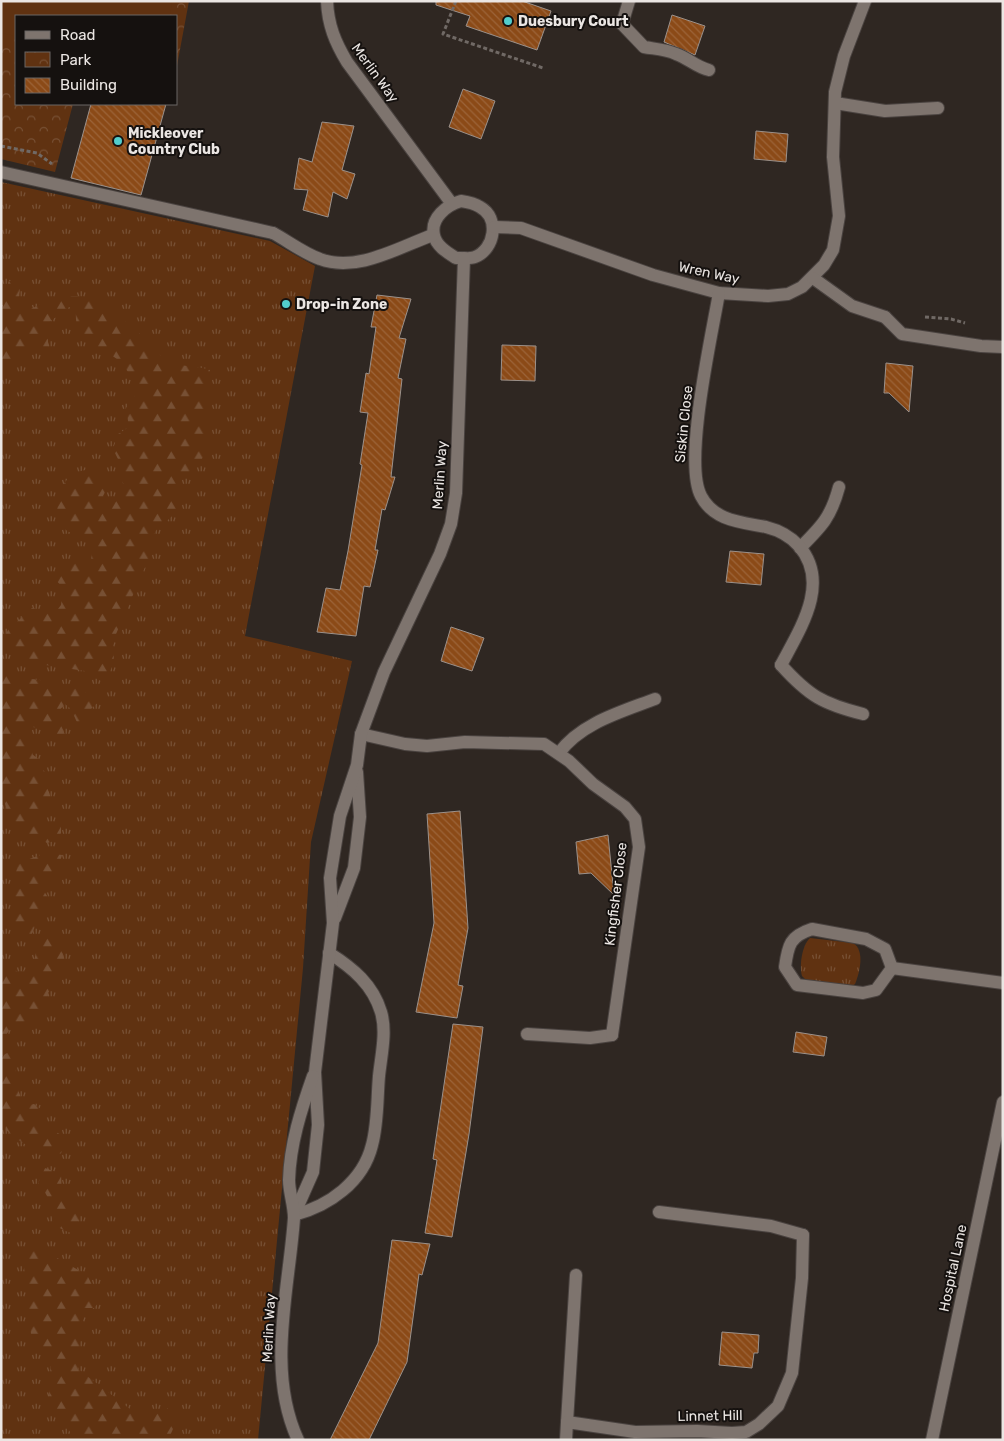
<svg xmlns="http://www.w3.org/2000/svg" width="1004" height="1441" font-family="Rubik,sans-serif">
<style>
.grass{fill:url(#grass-tufts)}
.forest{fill:url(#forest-firs)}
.park{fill:url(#park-crowns)}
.garden{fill:#603211}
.building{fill:url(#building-back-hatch);stroke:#9b918b}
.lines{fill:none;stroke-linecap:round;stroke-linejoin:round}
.lane-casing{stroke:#4a4340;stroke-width:14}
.street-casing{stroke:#4a4340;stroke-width:14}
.path{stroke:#706965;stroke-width:3;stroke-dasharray:4 2.5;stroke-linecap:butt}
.lane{stroke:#7e746e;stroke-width:12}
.street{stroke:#7e746e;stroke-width:12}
.poi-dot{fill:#52cdcc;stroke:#15110f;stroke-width:2}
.labels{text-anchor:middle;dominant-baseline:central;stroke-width:4;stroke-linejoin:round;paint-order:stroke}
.poi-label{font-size:14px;font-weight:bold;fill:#ebe6e3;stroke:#15110f;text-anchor:start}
.street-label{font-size:14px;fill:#ebe6e3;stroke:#15110f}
</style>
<defs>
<pattern id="grass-tufts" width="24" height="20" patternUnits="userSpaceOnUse" patternTransform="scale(1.25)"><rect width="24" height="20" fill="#603211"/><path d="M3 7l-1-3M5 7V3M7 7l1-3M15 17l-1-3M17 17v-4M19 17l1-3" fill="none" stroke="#775034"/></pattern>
<pattern id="forest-firs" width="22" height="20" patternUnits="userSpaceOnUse" patternTransform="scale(1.25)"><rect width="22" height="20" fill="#603211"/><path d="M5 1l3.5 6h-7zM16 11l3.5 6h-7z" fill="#775034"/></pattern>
<pattern id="park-crowns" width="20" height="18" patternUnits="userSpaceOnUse" patternTransform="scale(1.25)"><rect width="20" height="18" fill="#603211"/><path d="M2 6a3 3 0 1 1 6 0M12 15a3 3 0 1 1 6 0" fill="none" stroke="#775034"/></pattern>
<pattern id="building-back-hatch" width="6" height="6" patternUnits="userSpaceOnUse" patternTransform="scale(1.25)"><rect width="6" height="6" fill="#8b4a17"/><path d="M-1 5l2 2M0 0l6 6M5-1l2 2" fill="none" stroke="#9c6439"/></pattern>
</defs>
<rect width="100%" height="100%" fill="#2f2722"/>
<g class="grass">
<polygon points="1,182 270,241 315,266 245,636 352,661 311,842 303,968 258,1440 1,1440"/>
<path d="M 810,938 L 853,943 C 865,950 860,972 855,984 L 851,987 L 806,980 L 802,976 C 799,966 802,945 810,938 Z"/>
</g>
<g class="forest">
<path d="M 21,280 L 19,297 L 22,314 C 37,305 57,295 76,296 C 97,298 123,318 138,332 C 149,342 156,354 169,361 C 181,368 197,365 210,370 C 209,383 205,399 206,412 C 209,448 212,456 180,479 L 176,512 C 157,532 151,526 149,558 L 113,641 L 114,663 L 104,683 L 85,671 L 26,662 L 1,644 L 8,630 L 32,608 L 55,613 L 61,605 L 63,588 L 55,579 L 57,568 L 65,559 L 81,565 L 91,562 L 92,549 C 89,546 85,540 81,537 C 76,533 69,534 64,528 C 49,507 60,473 86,470 C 90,469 94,469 97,473 C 101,477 103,485 106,490 L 103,496 L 106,502 L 115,502 L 124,496 L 126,488 L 121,480 L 126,466 L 119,461 L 113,449 L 118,434 L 129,427 L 126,408 C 134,399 142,387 138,374 L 129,374 C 113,341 73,357 76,310 L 69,307 L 48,323 L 48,348 L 26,347 L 9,368 L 1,369 L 1,314 L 9,281 Z"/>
<path d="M 1,675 L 40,680 L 55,685 L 68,685 L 80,688 L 98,702 L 91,709 L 92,714 L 89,724 L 80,729 L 71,709 L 65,704 L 57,713 L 66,738 L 58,742 L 49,730 L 43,726 L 36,728 L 24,724 L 20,729 C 21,740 31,744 33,755 L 40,760 L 42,769 L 53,779 L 46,786 C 58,806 41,807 42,822 L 47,826 L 57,823 L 61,826 L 61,833 L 58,840 L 47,843 L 38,837 L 30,842 L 23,840 L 19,833 L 22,823 L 12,821 L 1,794 Z"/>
<polygon points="46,853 62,855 57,872 45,878 44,891 52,904 38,919 31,936 16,930 8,913 17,903 12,890 18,863"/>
<polygon points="43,933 53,933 63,949 64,969 48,993 47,1014 34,1023 12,1027 1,1041 1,971 11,968 20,973 32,966"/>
<path d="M 12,1051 L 20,1056 C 11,1073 17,1090 25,1106 L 34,1104 L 42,1110 L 38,1128 L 46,1133 L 56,1132 L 65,1137 L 67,1146 L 60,1154 C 38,1153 23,1145 6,1130 L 1,1108 L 1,1056 Z"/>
<path d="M 45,1168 L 61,1174 L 62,1196 L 74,1200 L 80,1218 L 71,1233 C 44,1223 56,1218 47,1196 C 45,1192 41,1187 38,1183 Z"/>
<polygon points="38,1247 87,1275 100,1301 94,1308 83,1308 78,1369 139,1416 167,1408 178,1418 168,1440 75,1440 49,1398 51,1360 32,1344 23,1257"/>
</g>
<polygon class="park" points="1,1 189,1 176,71 176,16 16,16 16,104 73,104 55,172 1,159"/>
<polygon class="garden" points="1,1 172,1 170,16 16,16 16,36 1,33"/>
<g class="building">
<polygon points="436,1 522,1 551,11 537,50 466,26 470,16 436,5"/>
<polygon points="672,15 705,26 695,55 664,42"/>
<polygon points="463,89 495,101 481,139 449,127"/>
<polygon points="91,104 166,104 141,195 71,178"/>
<polygon points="322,122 354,126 342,170 355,174 347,199 333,192 328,217 303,210 308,190 294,189 299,158 312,162"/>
<polygon points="756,131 788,134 786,162 754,159"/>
<polygon points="377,295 411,299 399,338 406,339 398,378 402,379 391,477 395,477 385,510 382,509 375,550 378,550 370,587 364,586 356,636 317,632 326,588 340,590 348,551 362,465 360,464 368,413 360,412 366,373 369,374 376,327 371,327"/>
<polygon points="502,345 536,346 535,381 501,380"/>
<polygon points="886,363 913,366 909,412 889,393 884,393"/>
<polygon points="730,551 764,554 761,585 726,582"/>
<polygon points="451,627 484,638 472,671 441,661"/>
<polygon points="460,811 468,928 458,985 463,986 457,1018 416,1012 434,923 427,814"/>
<polygon points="608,835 614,895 591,873 579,874 576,842"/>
<polygon points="453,1024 483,1027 469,1134 452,1237 425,1233 437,1160 433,1159"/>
<polygon points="796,1032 827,1037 824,1056 793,1052"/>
<polygon points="392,1240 430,1244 422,1275 419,1274 407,1362 369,1440 330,1440 378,1343"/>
<polygon points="722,1332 759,1335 758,1353 754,1353 752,1368 719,1365"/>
</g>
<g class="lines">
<defs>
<g id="lane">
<path d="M 622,24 L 644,47 C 655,49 665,49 676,54 C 688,58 696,67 709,70"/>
<polyline points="835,103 885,111 938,108"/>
<polyline points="1,172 273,233"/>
<polyline points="885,317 902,334 981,346 1003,347"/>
<path d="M 800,548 C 822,526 831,517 839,487"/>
<path d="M 781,665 C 809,696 823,704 863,714"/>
<path d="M 559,753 C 581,723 621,712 655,699"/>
<polyline points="527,1034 590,1038 612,1035"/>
<polyline points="659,1212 771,1226 803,1235"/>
<path d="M 294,1215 C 329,1206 363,1182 372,1145 C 378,1123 377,1099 379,1076 C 381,1056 387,1032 381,1012 C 373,985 353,968 329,953"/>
</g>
<g id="street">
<path d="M 327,1 C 328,25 335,42 347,62 L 452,204"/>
<polyline points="622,24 629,1"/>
<path d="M 461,201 C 468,202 474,203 480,207 C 500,218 495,249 475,257 C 470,259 462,258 456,258 C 448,253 436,246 434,235 C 430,218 447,205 461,201 Z"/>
<polyline points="494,227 521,228 653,275 719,293 768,296 788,294 802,287 824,265 833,250 839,216 833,157 835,92 844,56 865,1"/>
<path d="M 273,233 C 288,241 303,253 320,259 C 357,273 399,247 433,235"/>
<polyline points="813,278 852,306 885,317"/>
<path d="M 719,293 C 712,334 683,462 701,496 C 714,521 741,522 766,527 C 778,530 791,537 799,546 C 831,583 800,629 781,665"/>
<polyline points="361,734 405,744 427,746 465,742 544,744 569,761 593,784 625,807 635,819 639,847 612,1035"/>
<polyline points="335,918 354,868 360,817 357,772"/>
<path d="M 812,929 L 866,939 L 885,949 L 892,968 L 876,990 L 863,993 L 797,985 L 785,967 C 788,945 790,936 812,929 Z"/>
<polyline points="892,968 1003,983"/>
<polyline points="294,1215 313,1172 318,1125 315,1072 333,923 330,878 340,816 357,765 361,734 384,672 440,554 451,524 456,493 464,258"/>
<polyline points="567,1422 576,1275"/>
<path d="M 298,1440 C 266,1371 289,1290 294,1218 C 294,1205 289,1192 289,1180 C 290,1144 301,1110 313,1076"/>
<polyline points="566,1440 567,1422 635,1432 697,1431 732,1433 746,1432 759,1424 778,1406 792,1373 802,1278 803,1235"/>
<polyline points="932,1440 1003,1102"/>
</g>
</defs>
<use href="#lane" class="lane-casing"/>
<use href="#street" class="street-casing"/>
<g class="path">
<polyline points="456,1 443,34 543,68"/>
<polyline points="1,146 37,153 52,164"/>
<polyline points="925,317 951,319 965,323"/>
</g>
<use href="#lane" class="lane"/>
<use href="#street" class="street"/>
</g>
<g class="poi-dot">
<circle cx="508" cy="21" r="5"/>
<circle cx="118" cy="141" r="5"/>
<circle cx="286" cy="304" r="5"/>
</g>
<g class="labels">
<g class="poi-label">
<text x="518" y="21">Duesbury Court</text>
<text x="128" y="133">Mickleover<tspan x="128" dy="16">Country Club</tspan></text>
<text x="296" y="304">Drop-in Zone</text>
</g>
<g class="street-label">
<text transform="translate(375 73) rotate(54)">Merlin Way</text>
<text transform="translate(709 273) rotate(12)">Wren Way</text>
<text transform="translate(684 424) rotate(-84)">Siskin Close</text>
<text transform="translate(440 475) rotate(-86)">Merlin Way</text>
<text transform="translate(616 894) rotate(-83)">Kingfisher Close</text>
<text transform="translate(953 1268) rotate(-78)">Hospital Lane</text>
<text transform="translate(269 1328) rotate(-87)">Merlin Way</text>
<text transform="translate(710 1416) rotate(-1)">Linnet Hill</text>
</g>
</g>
<rect width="1004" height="1441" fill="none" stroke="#ebe6e3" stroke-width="5"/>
<rect x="15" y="15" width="162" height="90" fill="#15110f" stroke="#6b6664"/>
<rect x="25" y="31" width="25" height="8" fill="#7e746e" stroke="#6b6664"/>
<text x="60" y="40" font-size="15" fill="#ebe6e3">Road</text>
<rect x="25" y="52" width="25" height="15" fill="url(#park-crowns)" stroke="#6b6664"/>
<text x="60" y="65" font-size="15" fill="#ebe6e3">Park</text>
<rect x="25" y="78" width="25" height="15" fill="url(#building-back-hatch)" stroke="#6b6664"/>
<text x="60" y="90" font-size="15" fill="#ebe6e3">Building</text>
</svg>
